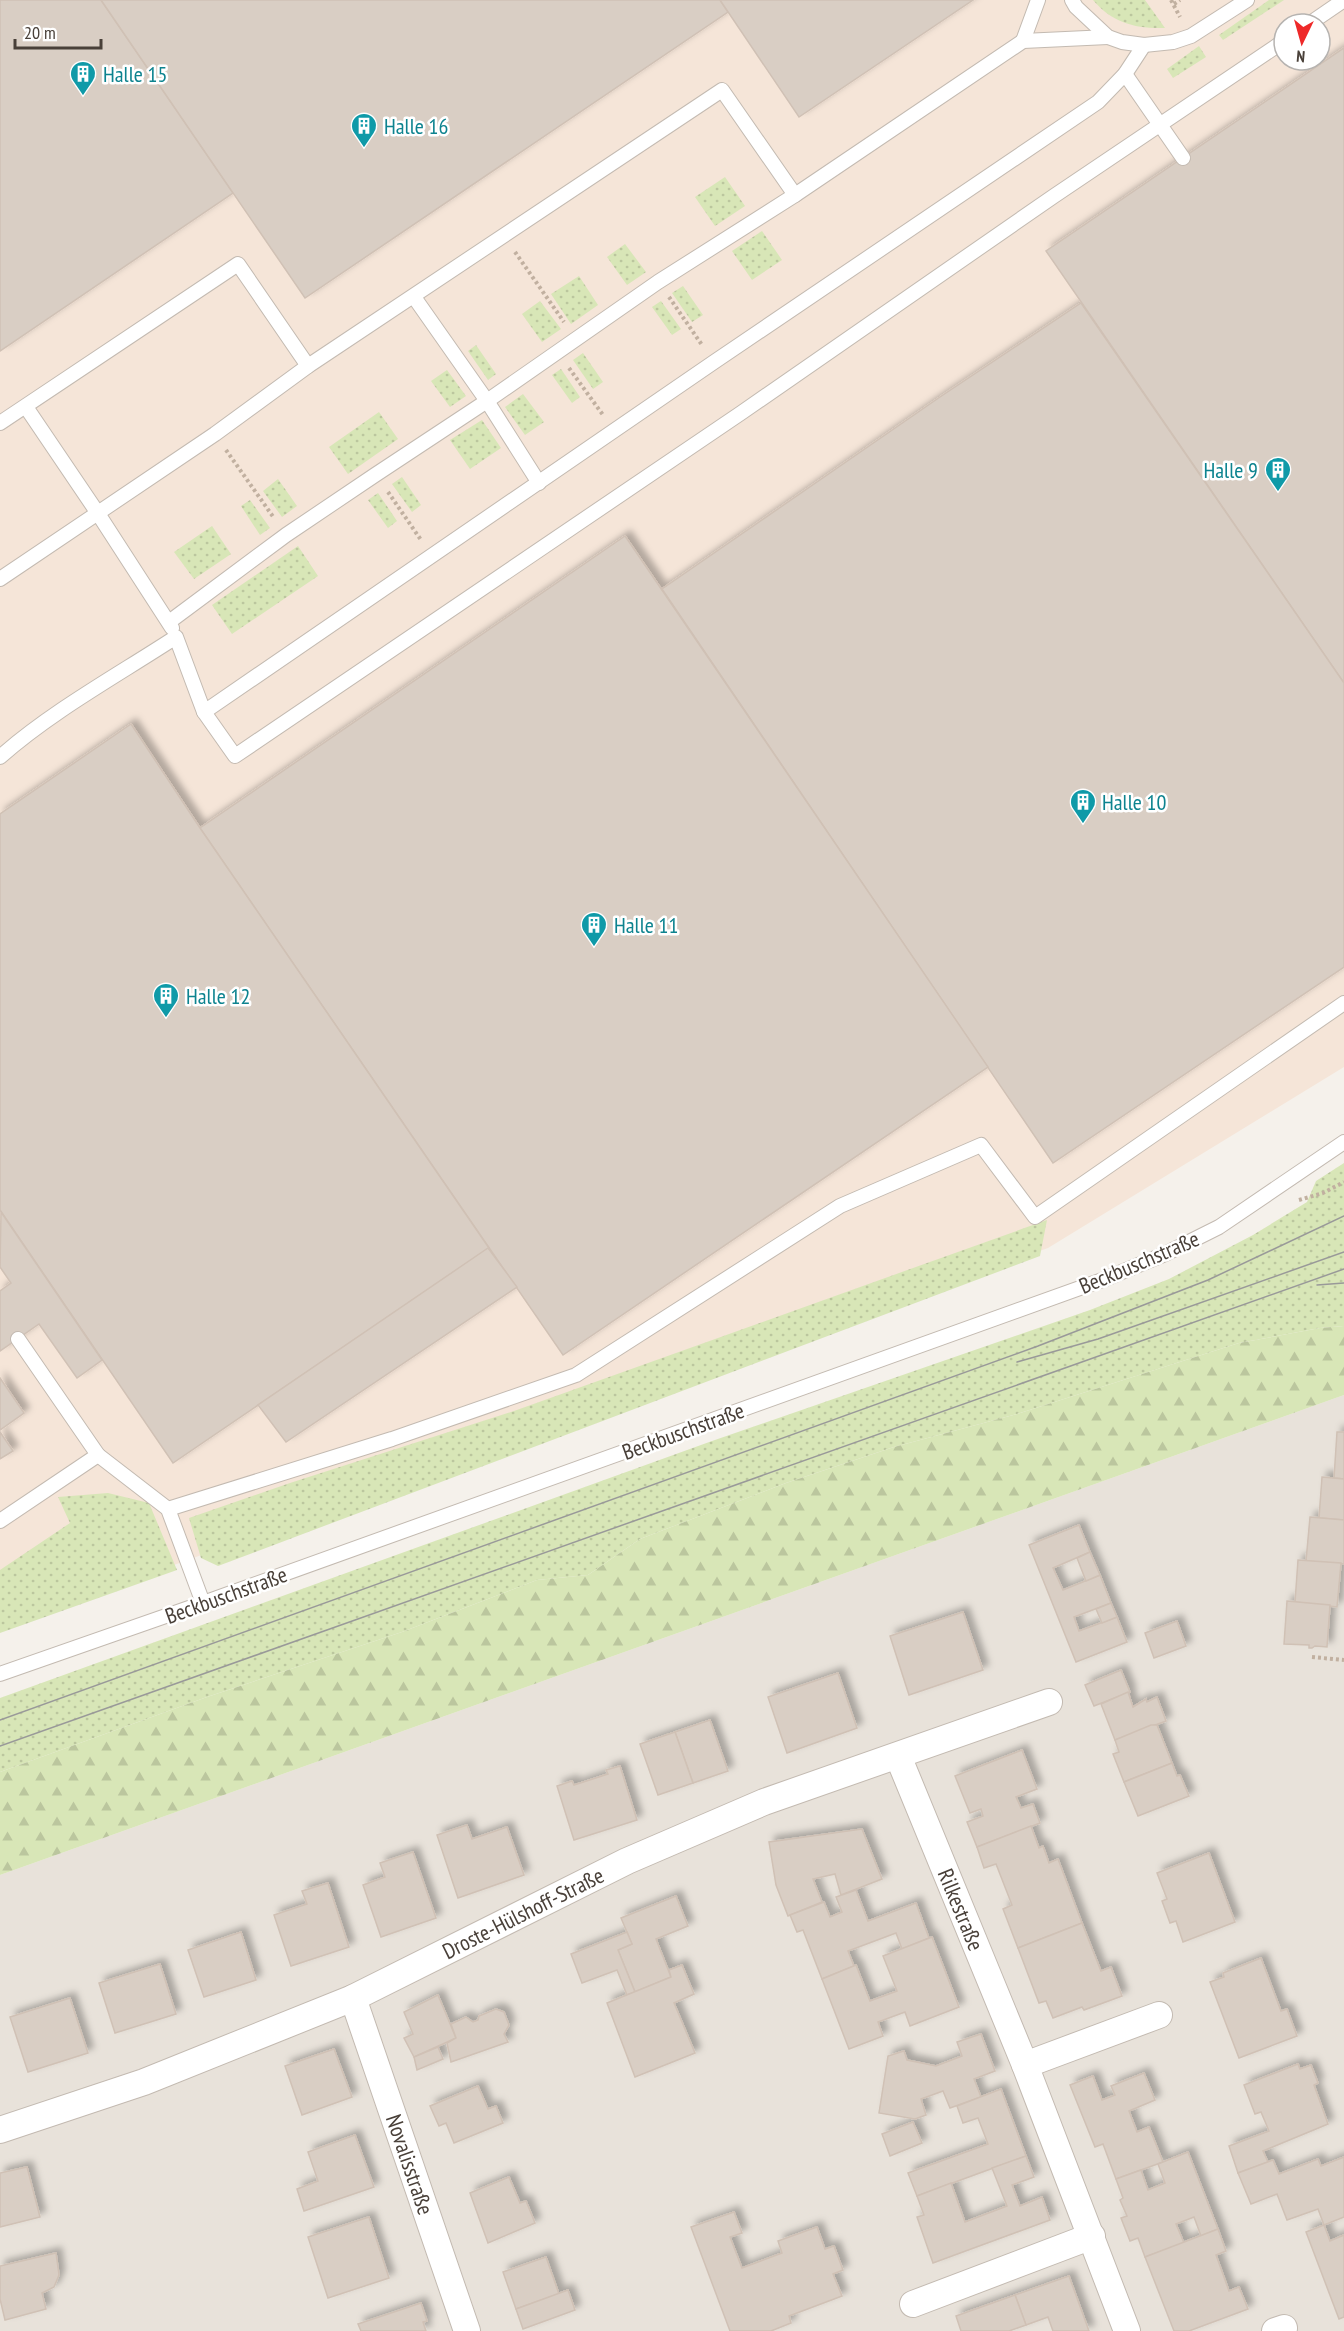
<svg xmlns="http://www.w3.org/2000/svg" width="1344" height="2331" font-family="'PT Sans Narrow',sans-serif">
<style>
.residential{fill:#e8e2da}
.commercial{fill:#f5e5d8;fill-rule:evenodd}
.grass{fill:url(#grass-dots)}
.forest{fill:url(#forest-firs)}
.building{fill:#d9cec4;stroke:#d0c1b5;stroke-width:1.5;filter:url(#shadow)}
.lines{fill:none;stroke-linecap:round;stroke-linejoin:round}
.service-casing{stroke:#c3bab1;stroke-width:16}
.minor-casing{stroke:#c3bab1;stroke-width:28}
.path{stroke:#c1b0a0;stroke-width:4;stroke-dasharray:3 3;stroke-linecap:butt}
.service{stroke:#fff;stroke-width:14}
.minor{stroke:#fff;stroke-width:26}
.tram{stroke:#999;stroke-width:1.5}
.labels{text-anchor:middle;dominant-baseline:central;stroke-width:5;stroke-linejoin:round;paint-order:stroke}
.culture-label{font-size:22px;fill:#0d838f;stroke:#fff;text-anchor:start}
.street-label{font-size:22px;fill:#494039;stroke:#fff}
</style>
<defs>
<pattern id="grass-dots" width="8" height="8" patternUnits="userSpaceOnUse" patternTransform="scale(1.5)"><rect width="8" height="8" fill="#d8e6b7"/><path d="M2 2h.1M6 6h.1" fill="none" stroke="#bbc69e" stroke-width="1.8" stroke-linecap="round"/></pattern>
<pattern id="forest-firs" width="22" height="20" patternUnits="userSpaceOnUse" patternTransform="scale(1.5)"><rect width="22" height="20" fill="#d8e6b7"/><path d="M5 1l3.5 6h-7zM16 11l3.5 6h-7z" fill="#bbc69e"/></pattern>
<filter id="shadow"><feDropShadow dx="5.5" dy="-5.5" stdDeviation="3" flood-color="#0004"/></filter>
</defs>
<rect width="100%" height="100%" fill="#f5f1eb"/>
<polygon class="residential" points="1344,1395 1344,2331 0,2331 0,1875"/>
<path class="commercial" d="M 0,0 L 1344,0 L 1344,1067 L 1048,1248 L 0,1628 ZM 1284,24 L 1320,24 L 1320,60 L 1284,60 Z"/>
<g class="grass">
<path d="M 1093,0 L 1145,0 L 1165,28 C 1136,29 1112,23 1093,0 Z"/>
<polygon points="1269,0 1284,0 1223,40 1219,35"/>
<polygon points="1199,46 1206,57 1173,78 1167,69"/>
<polygon points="725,177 745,206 715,226 695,197"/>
<polygon points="762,231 782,260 752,280 732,251"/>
<polygon points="625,244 646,272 627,285 607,257"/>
<polygon points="579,276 598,305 571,324 551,294"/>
<polygon points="683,286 703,315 692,322 672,293"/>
<polygon points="540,301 561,329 542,342 522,314"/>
<polygon points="661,301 681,329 672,335 652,307"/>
<polygon points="476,345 496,374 488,380 468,351"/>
<polygon points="583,353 603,382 593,389 573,360"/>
<polygon points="561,369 580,397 572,403 552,375"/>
<polygon points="447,370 466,396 450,407 431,381"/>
<polygon points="523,394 544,422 525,435 505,407"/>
<polygon points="379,412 398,439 348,474 329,447"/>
<polygon points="482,420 501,448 470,469 450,440"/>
<polygon points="402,477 421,505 412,512 392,484"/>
<polygon points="278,479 297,506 282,517 263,491"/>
<polygon points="378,493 397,521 388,528 368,500"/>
<polygon points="250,500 270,528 260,535 241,506"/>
<polygon points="212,526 231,554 194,579 174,552"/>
<polygon points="298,546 318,576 232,634 212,605"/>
<polygon points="1344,1163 1344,1326 1320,1328 1239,1343 1017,1414 894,1447 786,1483 640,1539 588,1575 537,1580 402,1632 207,1697 0,1772 0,1698 712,1441 1090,1310 1169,1279 1253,1235 1307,1202 1316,1181"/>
<polygon points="1047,1220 1040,1256 218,1566 201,1558 189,1518 290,1483 514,1411"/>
<polygon points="108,1493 149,1503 177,1570 0,1633 0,1570 70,1523 58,1497"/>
</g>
<polygon class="forest" points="1344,1326 1344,1395 0,1875 0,1772 207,1697 402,1632 537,1580 588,1575 640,1539 786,1483 894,1447 1017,1414 1239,1343 1320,1328"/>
<g class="building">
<polygon points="0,0 101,0 233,193 0,351"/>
<polygon points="101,0 720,0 728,12 305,298"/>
<polygon points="720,0 973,0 799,117"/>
<polygon points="1344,48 1344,683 1046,251"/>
<polygon points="1081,303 1344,683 1344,967 1053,1163 662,589 940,397"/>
<polygon points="625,536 988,1067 563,1355 200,828"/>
<polygon points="131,724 200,828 489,1248 173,1463 0,1210 0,814"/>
<polygon points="1,1212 102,1360 77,1378 39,1324 0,1351 0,1291 11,1283 0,1267"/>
<polygon points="488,1248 517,1287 286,1442 258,1405"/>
<polygon points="0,1378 24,1413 0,1430"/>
<polygon points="0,1432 13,1451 0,1459"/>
<polygon points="1337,1432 1344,1432 1344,1479 1334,1478"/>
<polygon points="1322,1477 1344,1479 1344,1520 1319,1518"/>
<polygon points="1310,1517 1344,1520 1344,1564 1306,1561"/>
<polygon points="1079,1525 1090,1552 1053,1568 1063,1590 1100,1575 1111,1603 1074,1617 1079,1631 1117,1617 1127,1642 1076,1662 1029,1545"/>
<polygon points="1090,1552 1100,1575 1086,1581 1077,1558"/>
<polygon points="1298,1560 1341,1563 1337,1607 1295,1602"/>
<polygon points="1287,1601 1330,1605 1327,1647 1315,1646 1312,1648 1309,1648 1309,1645 1284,1644"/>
<polygon points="1111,1603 1117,1617 1102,1623 1096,1609"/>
<polygon points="963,1612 983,1670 909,1695 890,1636"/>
<polygon points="1177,1621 1186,1646 1154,1658 1145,1633"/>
<polygon points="1121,1670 1130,1692 1094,1706 1085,1685"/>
<polygon points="838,1673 857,1728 787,1753 768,1697"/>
<polygon points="1128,1692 1133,1707 1146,1699 1147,1702 1157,1697 1166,1721 1115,1740 1101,1704"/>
<polygon points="710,1720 728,1771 693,1783 675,1732"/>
<polygon points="1151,1725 1157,1725 1172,1763 1124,1782 1113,1754 1119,1752 1115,1740"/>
<polygon points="675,1732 693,1783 658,1795 640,1744"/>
<polygon points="1022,1750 1037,1789 1016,1797 1021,1808 1033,1804 1040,1823 977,1847 967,1822 983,1816 981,1809 970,1813 955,1776"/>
<polygon points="1172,1763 1177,1776 1180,1775 1189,1796 1138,1816 1124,1782"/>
<polygon points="620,1766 637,1820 574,1840 557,1786 572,1781 574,1785 608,1774 606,1770"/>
<polygon points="467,1825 472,1839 507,1827 524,1875 458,1898 437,1835"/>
<polygon points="1031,1826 1039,1848 1043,1846 1049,1863 1058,1859 1082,1923 1018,1948 1003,1909 1012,1905 996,1864 984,1868 977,1847"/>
<polygon points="862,1829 882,1879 841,1895 835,1874 813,1879 822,1902 788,1916 776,1885 769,1842"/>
<polygon points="413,1852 436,1918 381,1937 363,1885 385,1877 380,1863"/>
<polygon points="1209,1853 1235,1922 1183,1942 1176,1921 1170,1923 1162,1901 1167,1899 1157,1873"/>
<polygon points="328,1883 349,1947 291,1966 274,1915 307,1904 302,1891"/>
<polygon points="856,1890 868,1921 916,1903 929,1938 902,1949 896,1933 848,1951 854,1966 822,1979 803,1930 797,1932 790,1915 824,1902 830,1917 842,1912 836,1897"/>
<polygon points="676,1896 688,1926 656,1939 671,1977 635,1992 618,1950 632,1944 621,1918"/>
<polygon points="1082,1923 1101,1971 1111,1967 1122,1996 1084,2010 1082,2007 1053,2018 1046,2001 1039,2003 1018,1948"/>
<polygon points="241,1932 256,1980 204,1997 188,1950"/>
<polygon points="627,1932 632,1944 618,1950 635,1992 627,1995 617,1970 582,1983 571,1954"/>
<polygon points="932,1937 959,2007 910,2026 905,2012 878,2022 883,2036 849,2049 822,1979 856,1965 870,2001 897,1991 883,1956"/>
<polygon points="1261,1958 1281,2011 1287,2009 1297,2036 1239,2058 1210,1982 1224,1977 1223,1973"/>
<polygon points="160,1964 176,2014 115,2033 99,1983"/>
<polygon points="682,1965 694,1994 674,2003 695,2053 635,2077 607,2003 671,1977 669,1970"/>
<polygon points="438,1995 456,2038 414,2057 404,2038 413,2034 404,2012"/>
<polygon points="70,1998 88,2053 28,2072 10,2017"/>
<polygon points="496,2009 504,2012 509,2025 504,2034 508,2042 451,2062 447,2043 456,2038 451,2024 466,2017 473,2022 478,2020 479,2016"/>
<polygon points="981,2034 995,2071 974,2079 981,2097 950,2108 943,2091 921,2099 926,2115 915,2119 879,2113 888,2056 904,2051 907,2060 936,2066 962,2056 957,2042"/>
<polygon points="438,2047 443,2059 417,2070 414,2057"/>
<polygon points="334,2049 352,2097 302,2115 285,2066"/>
<polygon points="1298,2064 1300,2069 1311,2065 1318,2083 1314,2085 1328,2124 1263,2151 1268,2162 1238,2173 1229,2146 1269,2131 1261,2112 1255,2114 1244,2085"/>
<polygon points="1144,2073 1155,2100 1129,2111 1137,2132 1149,2127 1163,2162 1116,2179 1103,2144 1095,2147 1070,2085 1093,2076 1102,2100 1115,2095 1111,2086"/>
<polygon points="478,2086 488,2109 496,2106 503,2123 454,2143 446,2123 439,2126 430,2106"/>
<polygon points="1001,2089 1026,2156 917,2196 908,2173 988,2144 978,2118 963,2123 957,2106"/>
<polygon points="913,2122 922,2143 890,2156 882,2134"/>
<polygon points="355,2135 374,2187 304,2211 297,2189 318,2181 308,2152"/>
<polygon points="1188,2152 1218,2229 1201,2236 1194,2217 1176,2224 1184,2243 1145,2257 1138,2238 1130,2241 1121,2218 1127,2216 1120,2200 1123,2198 1116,2179 1141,2170 1148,2190 1165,2183 1158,2164"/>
<polygon points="1026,2156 1034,2177 1012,2185 1020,2206 1042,2197 1050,2220 933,2263 917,2217 924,2215 917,2196 951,2183 965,2222 1007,2206 992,2168"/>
<polygon points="1344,2157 1344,2217 1324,2225 1318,2209 1287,2220 1277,2194 1251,2204 1238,2173 1273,2160 1279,2174 1318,2159 1321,2166"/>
<polygon points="27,2167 40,2217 0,2227 0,2173"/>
<polygon points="509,2177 520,2203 526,2201 535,2223 488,2243 470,2193"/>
<polygon points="734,2212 742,2233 730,2237 742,2268 782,2253 778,2241 817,2227 825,2249 834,2246 843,2270 833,2274 842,2296 789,2316 791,2323 771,2331 730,2331 691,2227"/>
<polygon points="369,2217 389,2278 328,2298 308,2237"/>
<polygon points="1324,2225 1330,2241 1344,2235 1344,2317 1339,2319 1306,2232"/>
<polygon points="1218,2229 1226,2251 1216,2255 1229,2291 1239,2287 1248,2309 1189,2331 1174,2331 1145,2257"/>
<polygon points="56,2253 59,2275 54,2287 42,2293 46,2309 5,2320 0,2299 0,2266"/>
<polygon points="546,2257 559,2294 516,2309 503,2272"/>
<polygon points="1069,2276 1089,2331 1053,2331 1048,2317 1026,2325 1015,2295"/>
<polygon points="568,2290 575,2310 523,2329 516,2309"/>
<polygon points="1015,2295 1026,2325 1009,2331 961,2331 956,2316"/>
<polygon points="421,2303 427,2321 423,2322 426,2331 361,2331 358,2324"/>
</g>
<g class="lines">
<defs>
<g id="service">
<polyline points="1072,0 1076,7 1108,37 1122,42 1144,45 1173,42 1191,36 1247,0"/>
<polyline points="1309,24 1344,0"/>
<polyline points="1023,41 1038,0"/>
<polyline points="1125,74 1183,158"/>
<polyline points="414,297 487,401 539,483"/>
<polyline points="26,407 97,512 172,628"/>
<polyline points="0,423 238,264 308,366"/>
<polyline points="0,579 215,434 308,366 722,90 795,195 1023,41 1108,37"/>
<polyline points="169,622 286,535 375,475 487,401 658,282 795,195"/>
<polyline points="204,712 235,756 741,413 1054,196 1284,41"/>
<path d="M 0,757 C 52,711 118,675 176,637 L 204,712 L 714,362 L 1098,102 L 1125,74 L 1144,45"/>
<polyline points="98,1455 168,1509 203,1603"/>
<polyline points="168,1509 392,1439 576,1375 840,1206 981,1145 1035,1217 1344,1003"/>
<polyline points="0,1521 98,1455 18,1339"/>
<polyline points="0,1674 203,1603 1105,1279 1165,1254 1219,1227 1344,1142"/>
</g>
<g id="minor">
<path id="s1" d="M 898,1756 L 1025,2065 L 1127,2331"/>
<path id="s2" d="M 353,1998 L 467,2331"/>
<polyline points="1025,2065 1159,2015"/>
<path id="s3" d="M 0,2130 L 144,2082 L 353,1998 L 627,1861 L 764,1802 L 1049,1702"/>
<polyline points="913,2304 1092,2236"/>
<polyline points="1275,2331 1284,2328"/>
</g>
</defs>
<use href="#service" class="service-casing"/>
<use href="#minor" class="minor-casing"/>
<g class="path">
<polyline points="1171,0 1180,17"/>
<polyline points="1174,4 1180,0"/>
<polyline points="515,252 564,322"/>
<polyline points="669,297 702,345"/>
<polyline points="569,368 603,415"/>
<polyline points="226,450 274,518"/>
<polyline points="388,492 421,540"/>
<polyline points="1299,1200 1323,1193 1344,1182"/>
<polyline points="1312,1657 1344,1660"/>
</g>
<use href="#service" class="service"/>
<use href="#minor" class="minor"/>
<g class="tram">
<polyline points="1317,1285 1344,1283"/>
<polyline points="1017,1362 1098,1339 1344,1252"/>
<polyline points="0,1720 1038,1346 1208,1280 1344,1216"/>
<polyline points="0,1746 1344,1269"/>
</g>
</g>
<defs>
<symbol id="building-pin" viewBox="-11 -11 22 30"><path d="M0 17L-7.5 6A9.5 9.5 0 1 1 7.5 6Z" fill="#0f9aa8" stroke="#fff"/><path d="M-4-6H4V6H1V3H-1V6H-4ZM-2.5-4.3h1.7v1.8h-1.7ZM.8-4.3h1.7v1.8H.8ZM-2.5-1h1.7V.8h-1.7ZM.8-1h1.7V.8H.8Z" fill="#fff"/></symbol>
</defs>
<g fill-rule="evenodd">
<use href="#building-pin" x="68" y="59" width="30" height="40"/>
<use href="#building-pin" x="349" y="111" width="30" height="40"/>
<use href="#building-pin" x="1263" y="455" width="30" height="40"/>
<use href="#building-pin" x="1068" y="787" width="30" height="40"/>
<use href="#building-pin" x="579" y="910" width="30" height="40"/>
<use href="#building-pin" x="151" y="981" width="30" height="40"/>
</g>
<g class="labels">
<g class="culture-label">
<text x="103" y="74">Halle 15</text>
<text x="384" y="126">Halle 16</text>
<text x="1258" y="470" text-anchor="end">Halle 9</text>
<text x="1102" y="802">Halle 10</text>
<text x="614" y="925">Halle 11</text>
<text x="186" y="996">Halle 12</text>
</g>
<g class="street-label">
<text transform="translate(1139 1262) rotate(-23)">Beckbuschstraße</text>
<text transform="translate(683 1431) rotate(-20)">Beckbuschstraße</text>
<text transform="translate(226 1595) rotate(-20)">Beckbuschstraße</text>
<text stroke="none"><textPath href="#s1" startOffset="166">Rilkestraße</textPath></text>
<text stroke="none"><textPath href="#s3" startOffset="567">Droste-Hülshoff-Straße</textPath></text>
<text stroke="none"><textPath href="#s2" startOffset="176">Novalisstraße</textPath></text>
</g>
</g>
<g transform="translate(1302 42) rotate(185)"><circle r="28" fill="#ffffff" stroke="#b6b3b0" stroke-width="1.5"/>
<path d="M0-4.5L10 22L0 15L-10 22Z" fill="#ee2929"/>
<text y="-9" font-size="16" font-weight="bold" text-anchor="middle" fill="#494039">N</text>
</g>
<path d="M15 39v9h86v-9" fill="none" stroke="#494039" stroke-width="3"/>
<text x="24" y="39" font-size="18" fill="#494039" stroke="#ffffff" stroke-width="4.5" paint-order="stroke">20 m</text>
</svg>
